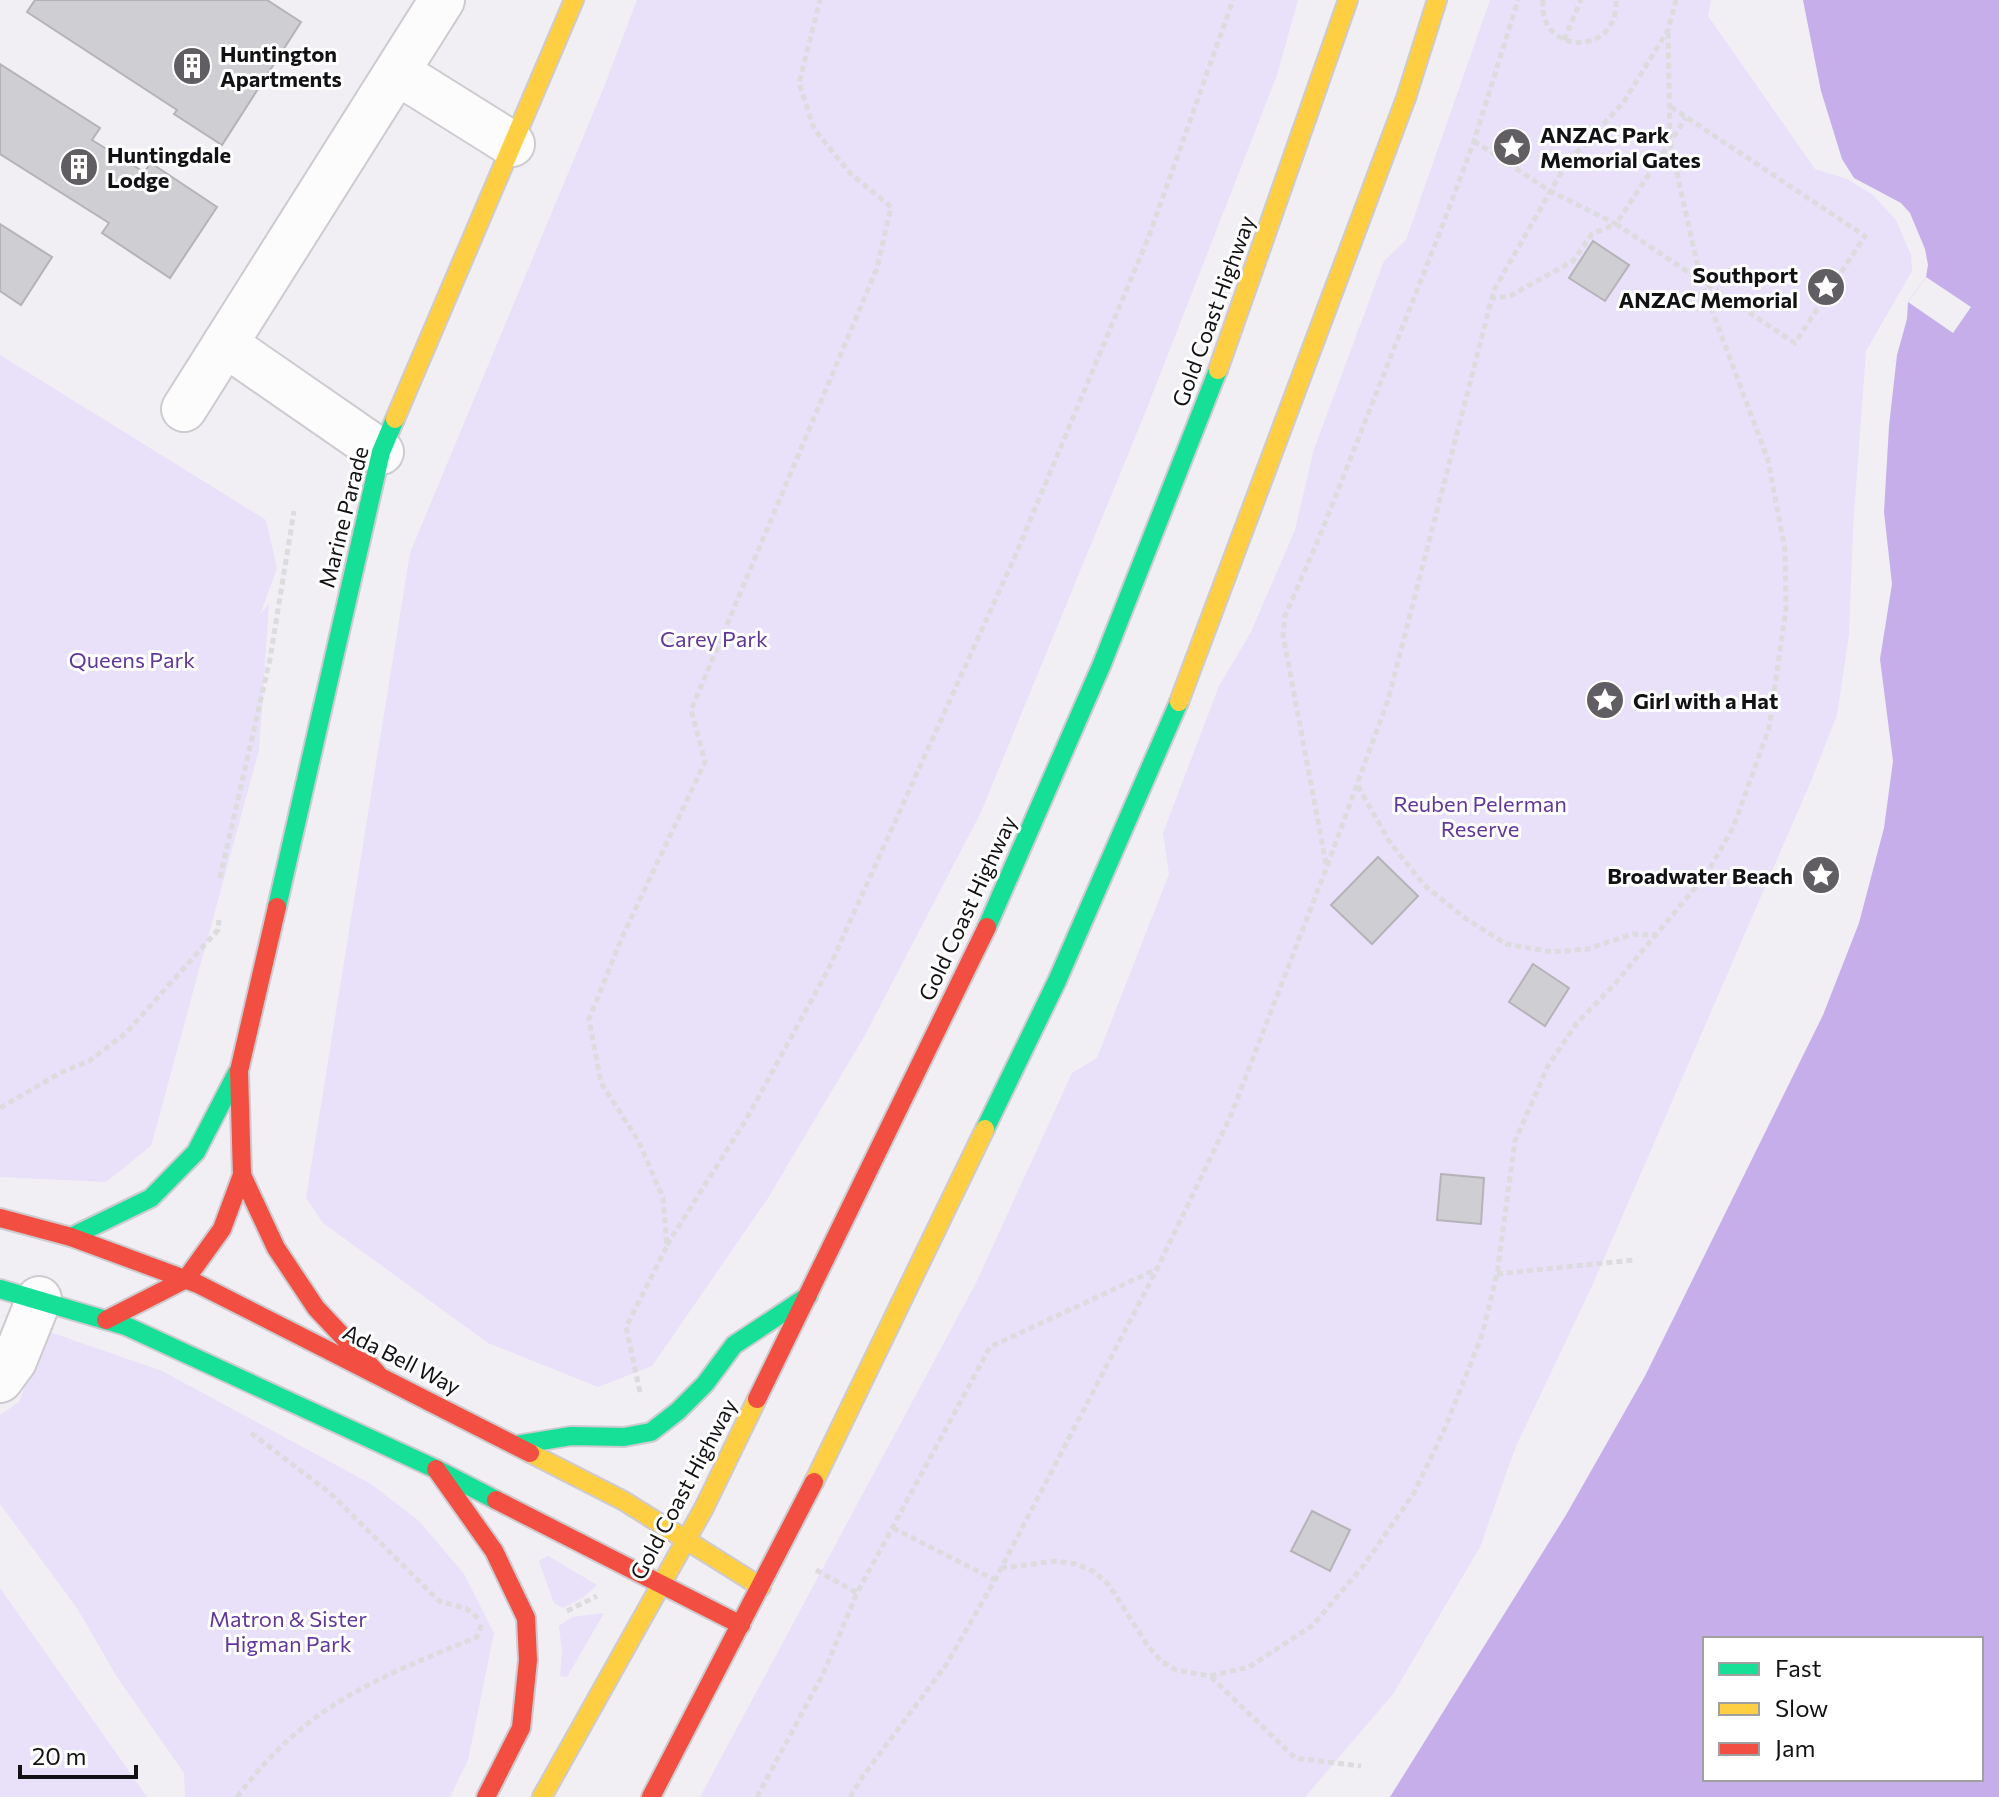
<svg xmlns="http://www.w3.org/2000/svg" width="1999" height="1797" font-family="Commissioner,sans-serif">
<style>
.green{fill:#e9e0fa}
.water{fill:#c6aeeb;fill-rule:evenodd}
.pier{fill:#f1eef4}
.building{fill:#cfced2;stroke:#b5b3b7;stroke-width:2}
.lines{fill:none;stroke-linecap:round;stroke-linejoin:round}
.street-casing{stroke:#cdcbcf;stroke-width:48}
.fast-casing{stroke:#cdcbcf;stroke-width:22}
.slow-casing{stroke:#cdcbcf;stroke-width:22}
.jam-casing{stroke:#cdcbcf;stroke-width:22}
.path{stroke:#dcdbdd;stroke-width:5;stroke-dasharray:6 4;stroke-linecap:butt}
.street{stroke:#fdfcfd;stroke-width:44}
.fast{stroke:#16e098;stroke-width:18}
.slow{stroke:#ffcf43;stroke-width:18}
.jam{stroke:#f24e42;stroke-width:18}
.labels{text-anchor:middle;dominant-baseline:central;stroke-width:6;stroke-linejoin:round;paint-order:stroke}
.poi-label{font-size:22px;font-weight:bold;fill:#121114;stroke:#fff;text-anchor:start}
.street-label{font-size:22px;fill:#121114;stroke:#fff}
.park-label{font-size:22px;fill:#633699;stroke:#fff}
</style>
<rect width="100%" height="100%" fill="#f1eef4"/>
<g class="green">
<polygon points="637,0 1298,0 1277,75 1145,413 981,812 865,1035 768,1198 652,1366 598,1387 488,1343 323,1223 306,1198 410,553 604,87"/>
<polygon points="1490,0 1711,0 1708,16 1815,169 1847,179 1873,195 1896,220 1911,255 1912,271 1866,351 1853,528 1849,635 1837,715 1811,781 1592,1286 1516,1446 1480,1547 1393,1694 1305,1797 700,1797 976,1283 1072,1073 1097,1058 1169,874 1163,833 1219,686 1251,632 1295,530 1314,449 1384,261 1406,240"/>
<polygon points="0,355 266,520 277,568 260,615 269,604 259,750 151,1146 106,1182 0,1177"/>
<polygon points="47,1331 162,1371 371,1484 419,1521 464,1574 494,1633 468,1760 450,1797 185,1797 184,1773 117,1677 77,1608 0,1504 0,1415 19,1402"/>
<polygon points="547,1556 548,1556 597,1585 584,1597 563,1608 554,1603 539,1561"/>
<polygon points="0,1588 147,1797 0,1797"/>
<polygon points="604,1613 567,1677 560,1676 562,1652 559,1626 572,1617"/>
</g>
<path class="water" d="M 1803,0 L 1999,0 L 1999,1797 L 1390,1797 L 1566,1515 L 1645,1376 L 1823,1015 L 1859,923 L 1884,828 L 1893,761 L 1880,659 L 1892,584 L 1884,512 L 1889,426 L 1897,355 L 1907,319 L 1908,302 L 1926,277 L 1928,265 L 1925,249 L 1910,213 L 1901,203 L 1854,178 L 1842,159 L 1821,91 ZM 1705,1639 L 1981,1639 L 1981,1779 L 1705,1779 Z"/>
<polygon class="pier" points="1926,277 1971,307 1953,333 1908,302"/>
<g class="building">
<polygon points="35,0 267,0 301,22 222,145 174,114 177,110 27,12"/>
<polygon points="0,64 100,128 92,140 144,172 151,163 217,207 170,278 102,233 109,223 0,154"/>
<polygon points="0,224 52,257 21,305 0,291"/>
<polygon points="1593,241 1629,265 1605,301 1569,278"/>
<polygon points="1378,857 1418,896 1372,944 1331,905"/>
<polygon points="1533,964 1569,988 1545,1026 1509,1002"/>
<polygon points="1441,1174 1484,1178 1481,1224 1437,1220"/>
<polygon points="1312,1511 1350,1530 1330,1571 1291,1551"/>
</g>
<g class="lines">
<defs>
<g id="street">
<polyline points="397,72 512,144"/>
<polyline points="225,344 381,452"/>
<polyline points="184,409 442,0"/>
<polyline points="0,1380 14,1361 39,1299"/>
</g>
<g id="fast">
<polyline points="277,907 381,452 395,419"/>
<polyline points="987,927 1102,664 1218,370"/>
<polyline points="985,1129 1057,981 1179,702"/>
<polyline points="71,1237 151,1198 196,1152 237,1073"/>
<polyline points="0,1289 126,1326 436,1469 496,1500"/>
<polyline points="516,1445 571,1436 624,1437 651,1432 678,1411 705,1384 734,1345 808,1296"/>
</g>
<g id="slow">
<polyline points="1218,370 1348,0"/>
<polyline points="395,419 574,0"/>
<polyline points="1179,702 1406,98 1437,0"/>
<polyline points="530,1453 624,1501 761,1587"/>
<polyline points="814,1482 985,1129"/>
<polyline points="542,1797 704,1508 757,1399"/>
</g>
<g id="jam">
<polyline points="242,1175 276,1248 316,1308 377,1373"/>
<polyline points="0,1218 71,1237 198,1284 530,1453"/>
<polyline points="106,1320 186,1279 222,1229 242,1175 239,1071 277,907"/>
<polyline points="757,1399 987,927"/>
<polyline points="436,1469 494,1551 526,1618 528,1660 521,1728 486,1797"/>
<polyline points="496,1500 741,1625"/>
<polyline points="651,1797 814,1482"/>
</g>
</defs>
<use href="#street" class="street-casing"/>
<use href="#fast" class="fast-casing"/>
<use href="#slow" class="slow-casing"/>
<use href="#jam" class="jam-casing"/>
<g class="path">
<path d="M 1543,0 C 1537,55 1619,58 1616,0"/>
<polyline points="1564,40 1581,0"/>
<polyline points="1671,107 1865,236 1795,343 1616,224 1686,118"/>
<polyline points="1474,141 1550,191 1616,224 1592,234 1573,261 1510,296 1493,298"/>
<polyline points="1358,786 1389,841 1424,885 1465,918 1506,944 1552,952 1587,949 1633,934 1657,935"/>
<polyline points="1326,864 1283,635 1285,616 1319,538 1440,232 1474,141 1518,0"/>
<polyline points="220,878 270,659 294,511"/>
<polyline points="0,1108 60,1073 89,1061 126,1033 218,930 219,920"/>
<polyline points="667,1245 747,1118 828,970 1016,554 1149,236 1233,0"/>
<polyline points="1497,1274 1634,1260"/>
<polyline points="640,1392 626,1327 667,1246 663,1198 638,1140 601,1083 589,1019 623,935 705,762 691,710 877,268 891,207 850,173 814,129 799,83 820,0"/>
<polyline points="251,1433 330,1493 439,1601 467,1609 479,1619"/>
<polyline points="893,1528 995,1580"/>
<polyline points="1001,1568 1056,1561 1076,1564 1093,1571 1109,1585 1148,1646 1161,1661 1176,1670 1210,1676 1249,1667 1313,1625 1364,1565 1414,1493 1445,1428 1482,1335 1497,1274 1515,1141 1548,1066 1577,1023 1613,986 1706,875 1733,828 1769,728 1786,608 1785,550 1768,460 1701,281 1670,142 1668,30"/>
<polyline points="816,1570 857,1593"/>
<polyline points="567,1611 597,1596"/>
<polyline points="1211,1677 1295,1758 1361,1766"/>
<path d="M 237,1797 C 306,1705 375,1679 477,1637 L 482,1623"/>
<polyline points="757,1797 823,1674 857,1593 990,1347 1157,1269"/>
<polyline points="850,1797 863,1776 946,1665 995,1580 1157,1269 1231,1115 1326,869 1388,700 1494,290 1566,164 1623,103 1668,30 1676,0"/>
</g>
<use href="#street" class="street"/>
<use href="#fast" class="fast"/>
<use href="#slow" class="slow"/>
<use href="#jam" class="jam"/>
</g>
<defs>
<symbol id="building-disc" viewBox="-11 -11 22 22"><circle r="9.5" fill="#605e62" stroke="#fff"/><path d="M-4-6H4V6H1V3H-1V6H-4ZM-2.5-4.3h1.7v1.8h-1.7ZM.8-4.3h1.7v1.8H.8ZM-2.5-1h1.7V.8h-1.7ZM.8-1h1.7V.8H.8Z" fill="#fff"/></symbol>
<symbol id="sight-disc" viewBox="-11 -11 22 22"><circle r="9.5" fill="#605e62" stroke="#fff"/><path d="M0-6L1.8-2.2L6-1.7L2.9 1.2L3.7 5.4L0 3.3L-3.7 5.4L-2.9 1.2L-6-1.7L-1.8-2.2Z" fill="#fff"/></symbol>
</defs>
<g fill-rule="evenodd">
<use href="#building-disc" x="170" y="44" width="44" height="44"/>
<use href="#sight-disc" x="1490" y="125" width="44" height="44"/>
<use href="#building-disc" x="57" y="145" width="44" height="44"/>
<use href="#sight-disc" x="1804" y="265" width="44" height="44"/>
<use href="#sight-disc" x="1583" y="678" width="44" height="44"/>
<use href="#sight-disc" x="1799" y="853" width="44" height="44"/>
</g>
<g class="labels">
<g class="poi-label">
<text x="220" y="53">Huntington<tspan x="220" dy="25">Apartments</tspan></text>
<text x="1540" y="134">ANZAC Park<tspan x="1540" dy="25">Memorial Gates</tspan></text>
<text x="107" y="154">Huntingdale<tspan x="107" dy="25">Lodge</tspan></text>
<text x="1798" y="274" text-anchor="end">Southport<tspan x="1798" dy="25">ANZAC Memorial</tspan></text>
<text x="1633" y="700">Girl with a Hat</text>
<text x="1793" y="875" text-anchor="end">Broadwater Beach</text>
</g>
<g class="street-label">
<text transform="translate(1213 311) rotate(-70)">Gold Coast Highway</text>
<text transform="translate(343 517) rotate(-76)">Marine Parade</text>
<text transform="translate(967 908) rotate(-65)">Gold Coast Highway</text>
<text transform="translate(402 1359) rotate(27)">Ada Bell Way</text>
<text transform="translate(683 1489) rotate(-62)">Gold Coast Highway</text>
</g>
<g class="park-label">
<text x="714" y="638">Carey Park</text>
<text x="132" y="659">Queens Park</text>
<text x="1480" y="803">Reuben Pelerman<tspan x="1480" dy="25">Reserve</tspan></text>
<text x="288" y="1618">Matron &amp; Sister<tspan x="288" dy="25">Higman Park</tspan></text>
</g>
</g>
<rect x="1703" y="1637" width="280" height="144" fill="#ffffff" stroke="#a0a0a1" stroke-width="2"/>
<rect x="1719" y="1663" width="40" height="12" fill="#16e098" stroke="#a0a0a1" stroke-width="2"/>
<text x="1775" y="1677" font-size="24" fill="#121114">Fast</text>
<rect x="1719" y="1703" width="40" height="12" fill="#ffcf43" stroke="#a0a0a1" stroke-width="2"/>
<text x="1775" y="1717" font-size="24" fill="#121114">Slow</text>
<rect x="1719" y="1743" width="40" height="12" fill="#f24e42" stroke="#a0a0a1" stroke-width="2"/>
<text x="1775" y="1757" font-size="24" fill="#121114">Jam</text>
<path d="M20 1765v12h116v-12" fill="none" stroke="#121114" stroke-width="4"/>
<text x="32" y="1765" font-size="24" fill="#121114" stroke="#ffffff" stroke-width="6" paint-order="stroke">20 m</text>
</svg>
